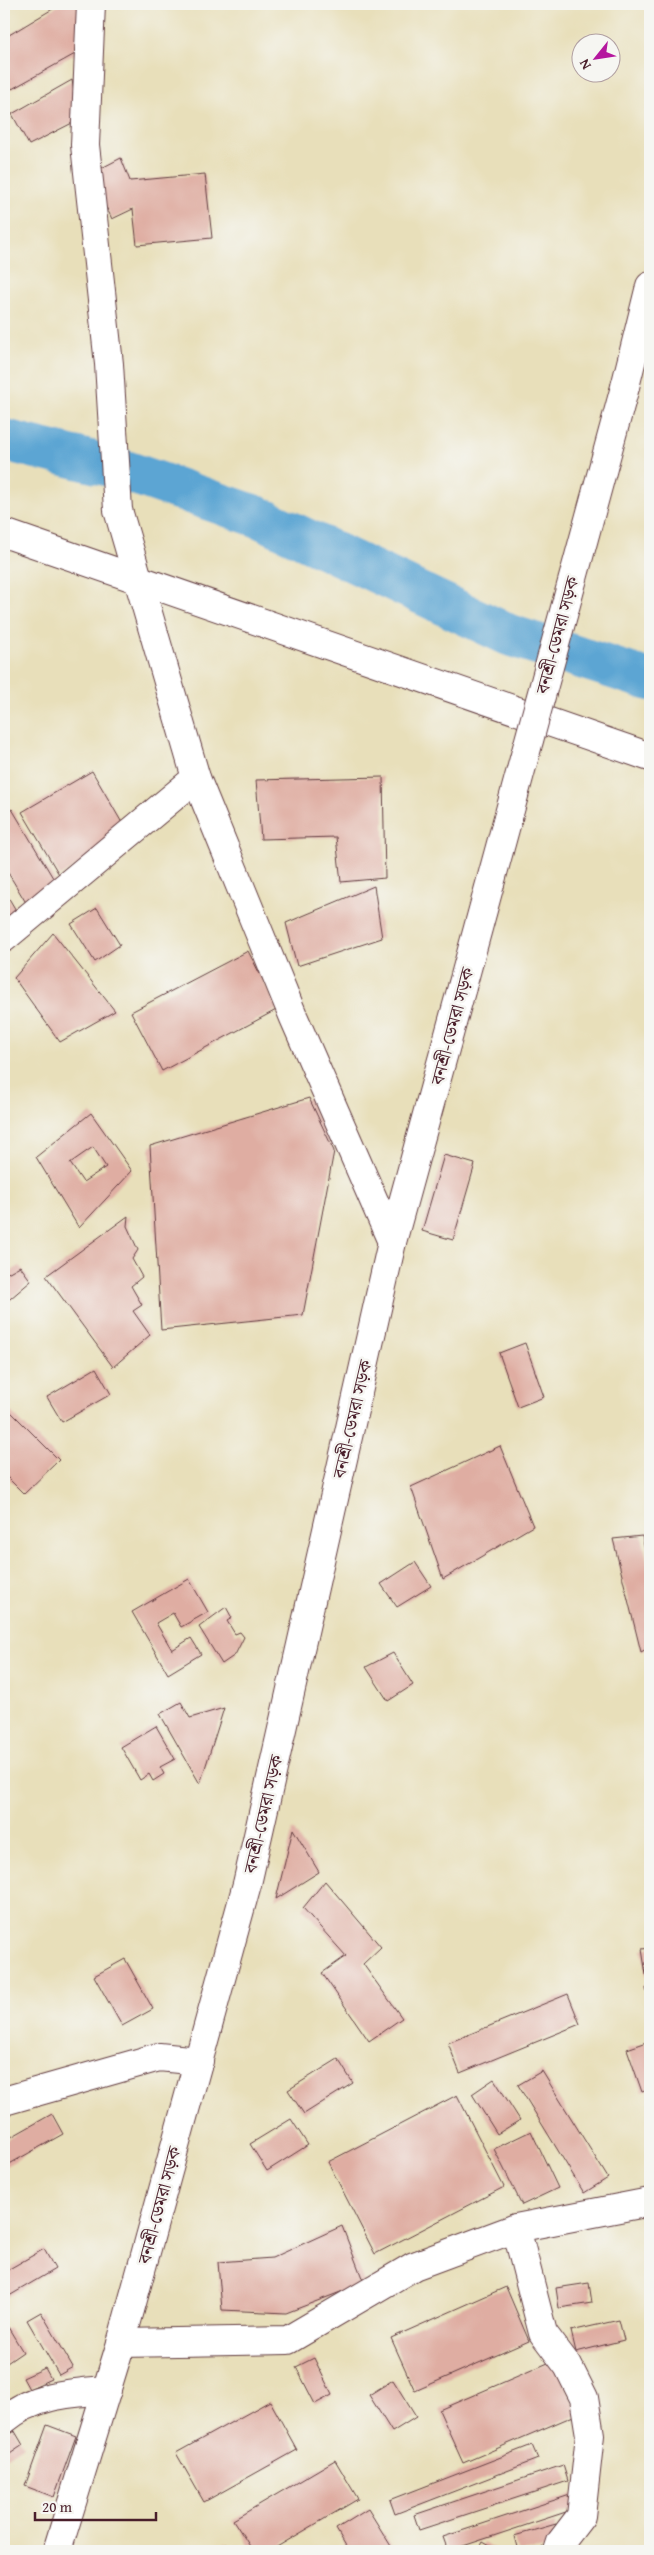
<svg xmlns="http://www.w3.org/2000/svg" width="654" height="2555" font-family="'Gentium Book Plus','Noto Serif Bengali',serif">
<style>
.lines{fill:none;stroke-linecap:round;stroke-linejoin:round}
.canal{stroke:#5ba5d3;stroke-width:42}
.building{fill:#dfada2;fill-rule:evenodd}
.minor-casing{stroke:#623c40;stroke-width:30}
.major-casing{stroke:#623c40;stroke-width:30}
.minor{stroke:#fff;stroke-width:28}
.major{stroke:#fff;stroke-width:28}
.major-bridge-casing{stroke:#623c40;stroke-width:30;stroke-linecap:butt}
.major-bridge{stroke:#fff;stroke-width:28}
.labels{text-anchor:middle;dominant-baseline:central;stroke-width:5;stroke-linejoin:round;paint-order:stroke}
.street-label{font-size:18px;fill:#4a1f2b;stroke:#f6f6f2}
</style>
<rect width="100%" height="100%" fill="#f6f6f2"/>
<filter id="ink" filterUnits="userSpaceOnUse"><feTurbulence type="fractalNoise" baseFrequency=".02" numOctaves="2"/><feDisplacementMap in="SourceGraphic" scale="10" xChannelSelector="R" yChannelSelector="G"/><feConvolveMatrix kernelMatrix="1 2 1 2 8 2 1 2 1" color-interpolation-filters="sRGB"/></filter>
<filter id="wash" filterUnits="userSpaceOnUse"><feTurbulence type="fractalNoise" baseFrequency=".0096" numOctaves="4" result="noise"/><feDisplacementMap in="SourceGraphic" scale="20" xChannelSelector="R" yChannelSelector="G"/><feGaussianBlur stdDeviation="1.12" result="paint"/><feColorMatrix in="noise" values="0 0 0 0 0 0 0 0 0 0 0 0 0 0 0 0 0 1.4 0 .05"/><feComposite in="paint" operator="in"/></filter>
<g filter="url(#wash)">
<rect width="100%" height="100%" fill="#e8dfba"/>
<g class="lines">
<polyline class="canal" points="4,440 114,467 259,517 509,635 650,680"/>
</g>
<g id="blocks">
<g class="building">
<polygon points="61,4 82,4 75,54 12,89 4,74 4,38"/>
<polygon points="72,80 78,120 29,145 12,114"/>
<polygon points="121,158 130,181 205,174 212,238 137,245 133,209 112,219 90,174"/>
<polygon points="92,771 129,835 60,876 22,812"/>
<polygon points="383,777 385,878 341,882 336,837 261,839 256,780"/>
<polygon points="12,809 59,888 28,906 4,866 4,814"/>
<polygon points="374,886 382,938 297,966 286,923"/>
<polygon points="4,890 24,924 4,937"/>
<polygon points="97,908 120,945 95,962 71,924"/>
<polygon points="53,933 115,1011 60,1042 14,978"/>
<polygon points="248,951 278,1009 162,1071 131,1012"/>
<polygon points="309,1098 334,1151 303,1315 161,1330 150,1146"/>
<path d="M 91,1113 L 132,1171 L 79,1228 L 36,1157 ZM 93,1147 L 106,1167 L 83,1182 L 70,1163 Z"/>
<polygon points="444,1155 475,1164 453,1240 422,1231"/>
<polygon points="128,1216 127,1226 138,1250 132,1259 142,1277 131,1286 142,1305 133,1311 150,1335 113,1367 46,1276"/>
<polygon points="20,1266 31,1281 4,1304 4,1275"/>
<polygon points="525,1343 544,1397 518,1407 499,1353"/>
<polygon points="96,1368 111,1394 62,1422 47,1397"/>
<polygon points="4,1405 59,1460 24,1494 4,1474"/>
<polygon points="500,1446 533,1526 443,1579 411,1487"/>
<polygon points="642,1536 650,1574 650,1647 641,1652 613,1539"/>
<polygon points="415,1562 431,1586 397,1607 381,1584"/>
<polygon points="189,1579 208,1612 181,1627 173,1613 156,1623 172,1650 191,1638 201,1654 168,1674 132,1612"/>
<polygon points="226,1607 232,1618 227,1621 235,1634 240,1632 244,1637 235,1655 222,1664 199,1627"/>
<polygon points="393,1653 413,1685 388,1701 366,1667"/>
<polygon points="181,1702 190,1718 224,1708 200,1784 160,1714"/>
<polygon points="156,1726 175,1759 160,1767 164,1774 153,1781 149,1774 140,1780 121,1747"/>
<polygon points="293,1829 319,1872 276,1899"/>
<polygon points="325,1881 381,1947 363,1964 402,2018 369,2041 322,1973 346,1956 303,1908"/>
<polygon points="650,1948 650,1975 646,1975 642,1949"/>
<polygon points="125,1959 153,2009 122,2026 94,1976"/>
<polygon points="646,1988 650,1988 650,2008 649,2008"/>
<polygon points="568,1994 580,2024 460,2073 448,2043"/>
<polygon points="650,2041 650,2089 642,2092 627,2049"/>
<polygon points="338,2059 353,2083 304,2114 288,2090"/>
<polygon points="542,2071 608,2178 584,2193 518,2085"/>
<polygon points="494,2079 520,2120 497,2134 472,2094"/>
<polygon points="457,2095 504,2187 375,2254 328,2162"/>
<polygon points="52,2114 63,2134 4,2167 4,2141"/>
<polygon points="291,2119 308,2145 267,2171 250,2144"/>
<polygon points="531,2131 558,2188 522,2205 494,2149"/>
<polygon points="342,2226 364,2283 286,2313 222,2310 218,2262 272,2258"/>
<polygon points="44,2249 55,2269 4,2299 4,2272"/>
<polygon points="589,2283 592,2303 559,2308 556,2288"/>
<polygon points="506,2287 529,2341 415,2391 391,2338"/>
<polygon points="41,2312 73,2367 59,2375 27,2320"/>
<polygon points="619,2320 624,2340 576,2352 571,2331"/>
<polygon points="8,2327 23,2352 4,2365 4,2330"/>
<polygon points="314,2358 332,2395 315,2404 296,2367"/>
<polygon points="555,2360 578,2414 463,2463 439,2410"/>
<polygon points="45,2368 51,2379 29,2389 23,2378"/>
<polygon points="393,2380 416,2417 392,2432 369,2395"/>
<polygon points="270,2401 297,2450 204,2502 176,2453"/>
<polygon points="47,2425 76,2436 54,2497 25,2486"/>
<polygon points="13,2428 23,2445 4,2458 4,2434"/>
<polygon points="532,2445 538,2459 395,2514 390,2500"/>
<polygon points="335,2460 358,2499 270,2551 253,2551 233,2520"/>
<polygon points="563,2465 568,2481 419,2530 414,2515"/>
<polygon points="573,2494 578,2508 448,2551 443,2537"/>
<polygon points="368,2509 394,2551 349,2551 336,2529"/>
<polygon points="556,2524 551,2546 533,2551 518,2551 514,2536"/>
<polygon points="483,2542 499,2551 478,2551"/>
<polygon points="226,2543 231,2551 211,2551"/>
</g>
</g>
</g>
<g filter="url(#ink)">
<use href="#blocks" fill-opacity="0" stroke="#623c40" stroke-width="1"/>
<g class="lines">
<defs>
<g id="minor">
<polyline points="91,4 85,145 109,364 118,510 196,778 294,1018 392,1242"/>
<polyline points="4,533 650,757"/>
<polyline points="4,938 196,778"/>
<polyline points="4,2101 159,2057 199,2061"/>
<polyline points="516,2228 543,2333 568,2366 584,2398 590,2435 581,2516 561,2542 558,2551"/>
<polyline points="121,2343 288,2340 414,2266 516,2228 650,2202"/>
<path d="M 4,2420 C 33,2395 69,2393 107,2390"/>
</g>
<g id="major">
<polyline points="625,387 650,286"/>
<polyline points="57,2551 121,2343 247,1884 392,1242 462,987"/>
</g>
</defs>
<use href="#minor" class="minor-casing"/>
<use href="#major" class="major-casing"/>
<use href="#minor" class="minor"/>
<use href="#major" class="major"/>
<defs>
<polyline id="major-bridge" points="462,987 625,387"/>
</defs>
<use href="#major-bridge" class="major-bridge-casing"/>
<use href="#major-bridge" class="major-bridge"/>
</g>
</g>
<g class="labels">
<g class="street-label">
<text transform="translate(557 635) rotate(-75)">বনশ্রী-ডেমরা সড়ক</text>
<text transform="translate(452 1026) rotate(-75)">বনশ্রী-ডেমরা সড়ক</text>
<text transform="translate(352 1419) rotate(-77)">বনশ্রী-ডেমরা সড়ক</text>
<text transform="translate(263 1814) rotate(-77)">বনশ্রী-ডেমরা সড়ক</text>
<text transform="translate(159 2205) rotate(-75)">বনশ্রী-ডেমরা সড়ক</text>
</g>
</g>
<rect width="654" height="2555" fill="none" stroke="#f6f6f2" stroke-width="20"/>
<g transform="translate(596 58) rotate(240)"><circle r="24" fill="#f6f6f2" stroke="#b1a0a2"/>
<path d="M0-4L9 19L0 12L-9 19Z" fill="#b5179e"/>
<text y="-8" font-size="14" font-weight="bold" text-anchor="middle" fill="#4a1f2b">N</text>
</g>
<path d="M35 2512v8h121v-8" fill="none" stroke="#4a1f2b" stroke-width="2.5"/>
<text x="42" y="2512" font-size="15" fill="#4a1f2b" stroke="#f6f6f2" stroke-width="4" paint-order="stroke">20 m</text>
</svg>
